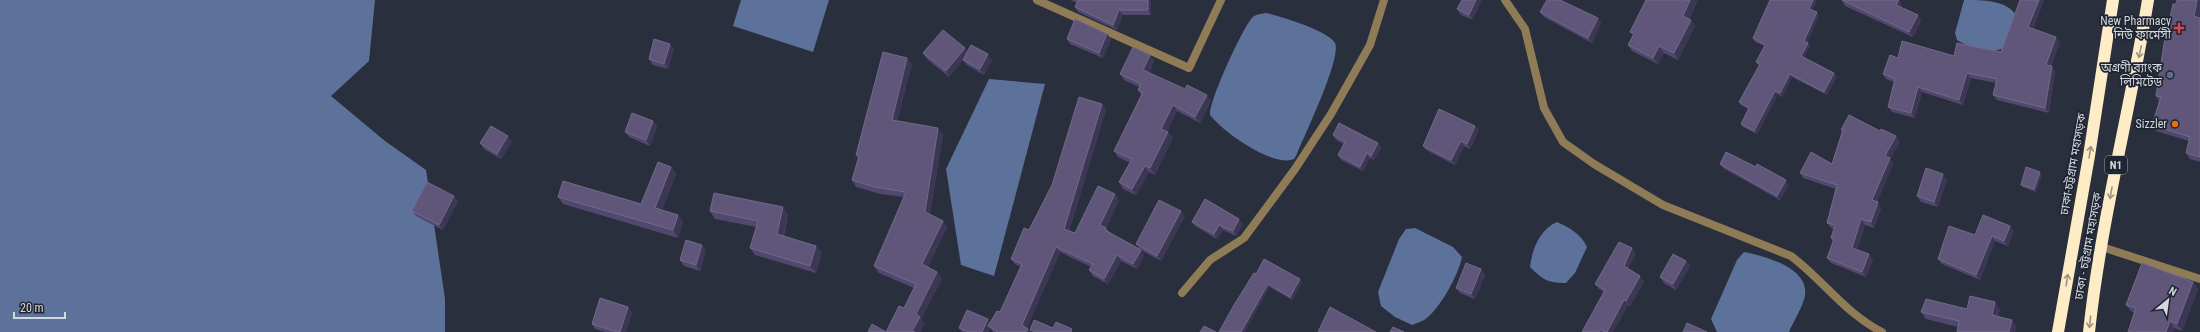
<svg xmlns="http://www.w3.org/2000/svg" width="2200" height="332" font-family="'Roboto Condensed','Noto Sans Bengali',sans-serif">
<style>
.water{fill:#5d729b}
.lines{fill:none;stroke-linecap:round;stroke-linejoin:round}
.street{stroke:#8f7c56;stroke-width:8}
.highway{stroke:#feecc7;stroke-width:12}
.wall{fill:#52476e}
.shaded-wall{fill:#3c3755}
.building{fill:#60567a;stroke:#726a8a}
.oneway{stroke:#9a9284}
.health-dot{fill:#e0444e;stroke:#1f2531;stroke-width:1.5}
.service-dot{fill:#5c6f8a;stroke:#1f2531;stroke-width:1.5}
.food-dot{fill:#e8710a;stroke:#1f2531;stroke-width:1.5}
.labels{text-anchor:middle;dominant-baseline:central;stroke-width:3.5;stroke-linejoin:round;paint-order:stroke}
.shield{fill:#1f2531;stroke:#9da2ab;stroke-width:1}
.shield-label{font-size:11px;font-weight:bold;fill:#d3d7df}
.poi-label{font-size:12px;fill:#d3d7df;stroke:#1f2531;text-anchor:end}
.street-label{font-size:12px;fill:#d3d7df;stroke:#1f2531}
</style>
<rect width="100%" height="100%" fill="#292f3c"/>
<g class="water">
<polygon points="0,0 375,0 369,61 331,96 385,141 426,170 445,299 445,332 0,332"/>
<polygon points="741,0 829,0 813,52 733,26"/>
<path d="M 1964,0 C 1983,0 2006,0 2016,15 C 2013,23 2010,41 2004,47 C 1994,56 1967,46 1957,40 L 1955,33 Z"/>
<path d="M 1266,13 C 1280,16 1329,31 1335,43 C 1342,58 1304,136 1297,154 L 1294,159 C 1273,168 1222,131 1210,115 C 1209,101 1242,29 1252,18 C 1255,14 1261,14 1266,13 Z"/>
<polygon points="989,79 1045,84 994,276 961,265 946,169"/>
<path d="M 1557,222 C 1570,228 1581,234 1587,247 L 1575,273 L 1566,283 C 1548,283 1543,280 1530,267 C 1532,249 1540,229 1557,222 Z"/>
<path d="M 1415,228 L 1453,247 L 1462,257 C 1459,274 1439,311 1424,320 C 1421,322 1416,323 1412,325 L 1395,317 L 1381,306 L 1378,292 L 1399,239 L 1406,229 Z"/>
<path d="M 1744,252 C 1765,256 1809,268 1805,295 C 1804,305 1793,322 1789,332 L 1717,332 L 1711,319 L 1737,260 Z"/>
</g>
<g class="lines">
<g class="street">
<polyline points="1037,0 1189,68 1221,0"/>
<path d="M 1505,0 L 1525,29 L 1544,108 L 1563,142 L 1594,164 L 1663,205 L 1791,256 C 1823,280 1846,314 1882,332"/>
<polyline points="2102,247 2200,279"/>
<polyline points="1182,293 1210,260 1244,238 1295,169 1331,114 1370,45 1384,0"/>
</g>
<g class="highway">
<polyline points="2058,332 2089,156 2113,0"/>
<path d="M 2089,332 C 2101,220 2130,111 2148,0"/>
</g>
</g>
<g class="wall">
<polygon points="1070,0 1151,0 1151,15 1123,15 1117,30 1078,12 1075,7 1077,3"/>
<polygon points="1462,0 1473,20 1461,15 1457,9"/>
<polygon points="1646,0 1698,0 1689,19 1695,26 1678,60 1664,53 1658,64 1632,51 1628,45 1633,35 1630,32"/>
<polygon points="1770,0 1817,0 1812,10 1819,16 1807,42 1810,46 1804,58 1834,73 1837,77 1827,95 1792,77 1782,97 1778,94 1757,134 1743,127 1741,124 1748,109 1741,105 1739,102 1759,66 1756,62 1765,46 1755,42 1753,38"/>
<polygon points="1842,0 1902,5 1901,7 1918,15 1921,21 1913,37 1845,6"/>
<polygon points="2044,0 2033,29 2060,42 2051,66 2055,71 2049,113 1997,100 1993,95 1996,83 1971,78 1963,105 1922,92 1915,118 1892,112 1888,107 1894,82 1886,79 1883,74 1898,58 1954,56 2001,52"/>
<polygon points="2200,0 2200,12 2199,18 2200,18 2200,162 2190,159 2186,153 2189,141 2156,131 2152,125 2159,101 2156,96 2176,4"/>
<polygon points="1540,12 1598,18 1601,23 1592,43 1544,17"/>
<polygon points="1107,34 1111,39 1103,58 1070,44 1067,39"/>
<polygon points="670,44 674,49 668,69 653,65 649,59"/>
<polygon points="968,51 992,60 984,75 967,65 963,60 949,77 927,59 923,53"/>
<polygon points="1150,55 1154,61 1149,73 1211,101 1200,123 1177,111 1167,131 1173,138 1155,175 1149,172 1136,195 1123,189 1119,182 1130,163 1118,157 1114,151 1141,95 1138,90 1139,87 1124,80 1120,74"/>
<polygon points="912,64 897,121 943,134 930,214 943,221 947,227 928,267 937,272 942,279 921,319 924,323 920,332 868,332 886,332 904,308 914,288 879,273 874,266 904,197 880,194 856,187 852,180 858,158 856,155"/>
<polygon points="1102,104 1106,110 1069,231 1075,233 1119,200 1106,228 1110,233 1140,249 1136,244 1181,211 1185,216 1161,261 1141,250 1144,256 1137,269 1121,261 1108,284 1093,276 1089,270 1091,267 1060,252 1027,328 1030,332 993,332 990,328 988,332 962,332 959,328 988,319 990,323 1000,312 1021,267 1015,264 1011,259 1029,230"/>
<polygon points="653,121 657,127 650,146 629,137 625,132"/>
<polygon points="1479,130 1470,149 1464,146 1455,165 1426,150 1423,146"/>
<polygon points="1841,130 1900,142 1890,159 1893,164 1877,202 1881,208 1874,228 1865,225 1857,250 1873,260 1866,277 1831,263 1827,258 1833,242 1831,238 1834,229 1831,228 1827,223 1836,189 1803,178 1800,173 1832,164 1842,131"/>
<polygon points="1333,135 1378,143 1381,148 1374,160 1370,158 1363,171 1341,160 1338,155 1344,144 1336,140"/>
<polygon points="512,142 501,159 484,149 480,143"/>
<polygon points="1720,164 1789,185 1780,200 1723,168"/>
<polygon points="671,167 676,174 662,210 678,215 683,222 678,238 563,204 558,197 641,204"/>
<polygon points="2042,175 2036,192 2023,187 2021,185"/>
<polygon points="1947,180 1938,207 1921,202 1917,196"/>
<polygon points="454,196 458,201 443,230 416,216 412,211"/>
<polygon points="710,211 788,214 784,236 816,246 822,253 816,273 755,255 750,248 756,227 715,219"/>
<polygon points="1239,219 1243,224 1236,236 1223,230 1217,239 1195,226 1192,222"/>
<polygon points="2010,226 2014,231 2008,246 1995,241 1980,280 1942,264 1938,259"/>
<polygon points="706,250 700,271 684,266 680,260"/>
<polygon points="1636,253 1628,269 1644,281 1630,306 1628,305 1613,332 1582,332 1604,292 1599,289 1595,284"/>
<polygon points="1686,261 1690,266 1676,290 1664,283 1660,277"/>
<polygon points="1481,269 1485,275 1475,299 1460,293 1456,288"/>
<polygon points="1256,274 1302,282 1292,300 1270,287"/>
<polygon points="2193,282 2198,289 2182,331 2174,328 2173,332 2128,332 2134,313 2131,311 2126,305"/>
<polygon points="1967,309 2000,309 1998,316 2017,327 1958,327 1926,319 1921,312"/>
<polygon points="632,313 626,332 605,332 595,329 592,324"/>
</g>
<g class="shaded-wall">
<polygon points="1148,0 1151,0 1151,15 1148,10"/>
<polygon points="1476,0 1482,0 1473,20 1469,15"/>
<polygon points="1690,0 1698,0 1687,22 1683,16"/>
<polygon points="1813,0 1817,0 1811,12 1809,9"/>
<polygon points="1899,0 1902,5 1900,10 1896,5"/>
<polygon points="2039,0 2044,0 2032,32 2028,27"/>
<polygon points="2197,0 2200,0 2200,12 2198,22 2194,16"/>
<polygon points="1119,10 1123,15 1117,30 1113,25"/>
<polygon points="1817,12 1819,16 1806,44 1804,41"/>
<polygon points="1918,15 1921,21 1913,37 1909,32"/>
<polygon points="1598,18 1601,23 1592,43 1588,38"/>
<polygon points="1691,20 1695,26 1678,60 1674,53"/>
<polygon points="1107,34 1111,39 1103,58 1099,53"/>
<polygon points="2056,37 2060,42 2050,70 2046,65"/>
<polygon points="1808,43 1810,46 1803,59 1801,56"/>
<polygon points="670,44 674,49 668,69 664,64"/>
<polygon points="1659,46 1664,53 1658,64 1653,58"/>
<polygon points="965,48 969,53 949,77 946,71"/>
<polygon points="988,54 992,60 984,75 980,69"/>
<polygon points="1150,55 1154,61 1147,76 1143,70"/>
<polygon points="907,58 912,64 896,127 892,120"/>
<polygon points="2052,66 2055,71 2049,113 2045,108"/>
<polygon points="1834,73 1837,77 1827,95 1824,92"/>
<polygon points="1967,73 1971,78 1963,105 1959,100"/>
<polygon points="1790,74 1792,77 1782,97 1780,93"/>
<polygon points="1918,87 1922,92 1915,118 1911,113"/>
<polygon points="1775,91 1778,94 1757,134 1754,131"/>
<polygon points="1207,95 1211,101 1200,123 1195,117"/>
<polygon points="1102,104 1106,110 1068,234 1064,229"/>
<polygon points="1173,105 1177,111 1166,135 1161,129"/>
<polygon points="653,121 657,127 650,146 646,140"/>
<polygon points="1475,126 1479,130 1470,149 1467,144"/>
<polygon points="938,128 943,134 929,218 925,212"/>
<polygon points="1168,132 1173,138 1155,175 1150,168"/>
<polygon points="508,136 512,142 501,159 497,154"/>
<polygon points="1896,136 1900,142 1890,159 1893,164 1875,206 1872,200 1885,156"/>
<polygon points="1461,141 1464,146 1455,165 1451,160"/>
<polygon points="1378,143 1381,148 1374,160 1371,156"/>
<polygon points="1367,153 1370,158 1363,171 1360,167"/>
<polygon points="1145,166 1149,172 1136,195 1132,189"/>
<polygon points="671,167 676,174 660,215 655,208"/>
<polygon points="2040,172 2042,175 2036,192 2034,189"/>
<polygon points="1943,174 1947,180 1938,207 1934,202"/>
<polygon points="1786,180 1789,185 1780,200 1777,196"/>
<polygon points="1115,194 1119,200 1104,231 1100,225"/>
<polygon points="454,196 458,201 443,230 439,225"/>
<polygon points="1878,202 1881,208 1874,228 1871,222"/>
<polygon points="783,207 788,214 782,241 777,234"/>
<polygon points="1181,211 1185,216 1161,261 1157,256"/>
<polygon points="678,215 683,222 678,238 673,230"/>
<polygon points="1239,219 1243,224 1236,236 1233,231"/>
<polygon points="1861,219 1865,225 1856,253 1852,248"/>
<polygon points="943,221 947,227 926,271 922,264"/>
<polygon points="1219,225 1223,230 1217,239 1214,234"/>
<polygon points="2010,226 2014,231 2008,246 2004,241"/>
<polygon points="1992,236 1995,241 1980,280 1976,275"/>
<polygon points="702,245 706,250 700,271 696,265"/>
<polygon points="816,246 822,253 816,273 810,266"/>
<polygon points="1056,247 1060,252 1026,331 1022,325"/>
<polygon points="1632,248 1636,253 1627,271 1624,266"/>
<polygon points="1141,250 1144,256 1137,269 1133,264"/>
<polygon points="1869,254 1873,260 1866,277 1862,272"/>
<polygon points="1117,255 1121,261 1108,284 1104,279"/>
<polygon points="1686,261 1690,266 1676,290 1673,284"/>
<polygon points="1481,269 1485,275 1475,299 1471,294"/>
<polygon points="937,272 942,279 921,319 924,323 920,332 913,332 912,331 916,314"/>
<polygon points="1640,276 1644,281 1630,306 1626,301"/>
<polygon points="1300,279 1302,282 1292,300 1290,297"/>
<polygon points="2193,282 2198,289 2182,331 2177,324"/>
<polygon points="1268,284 1270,287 1245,332 1241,332"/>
<polygon points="1624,300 1628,305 1613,332 1607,332"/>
<polygon points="1995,302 2000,309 1997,322 1992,315"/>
<polygon points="628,307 632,313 626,332 620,332"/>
<polygon points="988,319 992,325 988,326 990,328 988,332 982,332"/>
<polygon points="2012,320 2017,327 2015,332 2009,332"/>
<polygon points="2170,321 2174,328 2173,332 2166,332"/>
<polygon points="1028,329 1030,332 1026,332"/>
</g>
<g class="building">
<polygon points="1077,0 1148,0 1148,10 1119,10 1113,25 1075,7 1078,0"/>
<polygon points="1462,0 1476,0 1469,15 1457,9"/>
<polygon points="1547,0 1560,0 1598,18 1588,38 1540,12"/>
<polygon points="1646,0 1690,0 1683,16 1691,20 1674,53 1659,46 1653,58 1628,45 1634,34 1630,32"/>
<polygon points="1770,0 1813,0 1809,9 1817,12 1804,41 1808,43 1801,56 1834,73 1824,92 1790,74 1780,93 1775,91 1754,131 1741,124 1749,108 1739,102 1760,64 1756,62 1765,45 1753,38"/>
<polygon points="1842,0 1899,0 1896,5 1918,15 1909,32"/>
<polygon points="2020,0 2039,0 2028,27 2056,37 2046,65 2052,66 2045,108 1993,95 1997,79 1967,73 1959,100 1918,87 1911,113 1888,107 1895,79 1883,74 1890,55 1898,58 1902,41 1954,56 1957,43 2001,52"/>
<polygon points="2177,0 2197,0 2194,16 2200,18 2200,157 2186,153 2190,137 2152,125 2161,97 2156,96 2164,44 2173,4 2176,4"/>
<polygon points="1075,19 1107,34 1099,53 1067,39"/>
<polygon points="943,30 965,48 946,71 923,53"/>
<polygon points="654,39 670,44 664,64 649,59"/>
<polygon points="971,45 988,54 980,69 963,60"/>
<polygon points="1133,47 1150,55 1143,70 1185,89 1187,85 1207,95 1195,117 1173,105 1161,129 1168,132 1150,168 1145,166 1132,189 1119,182 1132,159 1114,151 1143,92 1138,90 1141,84 1120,74"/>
<polygon points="883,52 907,58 892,120 938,128 925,212 943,221 922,264 937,272 916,314 920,317 912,331 915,332 868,332 872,324 886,332 899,306 904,308 916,284 874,266 906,192 875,187 852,180 859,156 856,155"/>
<polygon points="1079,97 1102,104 1064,229 1075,233 1098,186 1115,194 1100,225 1106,228 1105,230 1141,250 1133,264 1117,255 1104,279 1089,270 1093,264 1056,247 1022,325 1028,329 1026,332 998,332 988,326 997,311 1000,312 1022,264 1011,259 1024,228 1029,230 1052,185"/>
<polygon points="1439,109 1475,126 1467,144 1461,141 1451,160 1423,146"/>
<polygon points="632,113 653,121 646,140 625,132"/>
<polygon points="1849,115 1880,131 1881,129 1896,136 1885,156 1890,158 1872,200 1878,202 1871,222 1861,219 1852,248 1869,254 1862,272 1827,258 1834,239 1831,238 1835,225 1827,223 1837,185 1800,173 1811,152 1832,164 1843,130 1841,130"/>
<polygon points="1339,123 1378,143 1371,156 1367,153 1360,167 1338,155 1345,142 1333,135"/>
<polygon points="491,126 508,136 497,154 480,143"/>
<polygon points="1726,152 1756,167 1757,164 1786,180 1777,196 1720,164"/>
<polygon points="658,162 671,167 655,208 678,215 673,230 558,197 563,181 641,204"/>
<polygon points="2026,167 2040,172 2034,189 2021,185"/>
<polygon points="1926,168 1943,174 1934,202 1917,196"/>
<polygon points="427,182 454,196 439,225 412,211"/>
<polygon points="714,193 783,207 777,234 816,246 810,266 750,248 758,221 710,211"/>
<polygon points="1205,199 1239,219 1233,231 1219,225 1214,234 1192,222"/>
<polygon points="1159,200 1181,211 1157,256 1136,244"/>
<polygon points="1983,215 2010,226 2004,241 1992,236 1976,275 1938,259 1949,226 1975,235"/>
<polygon points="686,240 702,245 696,265 680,260"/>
<polygon points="1619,242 1632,248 1624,266 1640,276 1626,301 1624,300 1607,332 1605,332 1600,329 1599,332 1582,332 1605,290 1595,284"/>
<polygon points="1673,254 1686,261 1673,284 1660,277"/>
<polygon points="1264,259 1300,279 1290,297 1268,284 1241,332 1219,332 1234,305 1254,273 1256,274"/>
<polygon points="1466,263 1481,269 1471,294 1456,288"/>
<polygon points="2142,263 2193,282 2177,324 2170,321 2166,332 2128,332 2136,308 2126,305"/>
<polygon points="1970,296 1995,302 1992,315 2012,320 2009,332 1957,332 1959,321 1921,312 1926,299 1967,309"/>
<polygon points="600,298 628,307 620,332 617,332 592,324"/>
<polygon points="1330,307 1376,332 1318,332"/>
<polygon points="967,310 988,319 982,332 969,332 959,328"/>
<polygon points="1034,320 1053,328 1056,322 1072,329 1071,332 1035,332 1030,330"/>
<polygon points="1687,323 1707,332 1683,332"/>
<polygon points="1204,326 1216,332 1200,332"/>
<polygon points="1393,327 1404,332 1390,332"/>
</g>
<defs><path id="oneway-shaft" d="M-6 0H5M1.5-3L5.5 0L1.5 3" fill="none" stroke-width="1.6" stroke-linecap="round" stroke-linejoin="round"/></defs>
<g class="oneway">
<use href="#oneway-shaft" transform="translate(2140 52) rotate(102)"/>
<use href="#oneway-shaft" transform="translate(2090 152) rotate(-81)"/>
<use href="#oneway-shaft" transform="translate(2111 193) rotate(100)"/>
<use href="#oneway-shaft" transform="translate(2067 280) rotate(-81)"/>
<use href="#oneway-shaft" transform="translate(2090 322) rotate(96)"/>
</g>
<path class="health-dot" d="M2177 22h4v4h4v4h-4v4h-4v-4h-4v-4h4z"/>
<circle class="service-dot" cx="2170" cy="75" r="4"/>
<circle class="food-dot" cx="2175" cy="124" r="4"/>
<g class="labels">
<rect class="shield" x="2105" y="156" width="22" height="18" rx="3"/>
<g class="shield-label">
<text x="2116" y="165">N1</text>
</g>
<g class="poi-label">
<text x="2171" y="21">New Pharmacy<tspan x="2171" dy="14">নিউ ফার্মেসী</tspan></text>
<text x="2162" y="68">অগ্রণী ব্যাংক<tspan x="2162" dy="14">লিমিটেড</tspan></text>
<text x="2167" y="124">Sizzler</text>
</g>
<g class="street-label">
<text transform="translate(2073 164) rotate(-80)">ঢাকা-চট্টগ্রাম মহাসড়ক</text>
<text transform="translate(2088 246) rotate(-80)">ঢাকা - চট্টগ্রাম মহাসড়ক</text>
</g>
</g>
<g transform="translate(2168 300) rotate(29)" stroke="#1f2531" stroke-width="3" paint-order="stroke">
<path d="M0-3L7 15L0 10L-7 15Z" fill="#d3d7df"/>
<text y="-6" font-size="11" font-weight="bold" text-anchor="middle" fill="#d3d7df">N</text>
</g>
<path d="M14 312v6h51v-6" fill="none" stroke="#d3d7df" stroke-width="2"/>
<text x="20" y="312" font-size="12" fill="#d3d7df" stroke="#1f2531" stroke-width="3" paint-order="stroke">20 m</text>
</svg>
